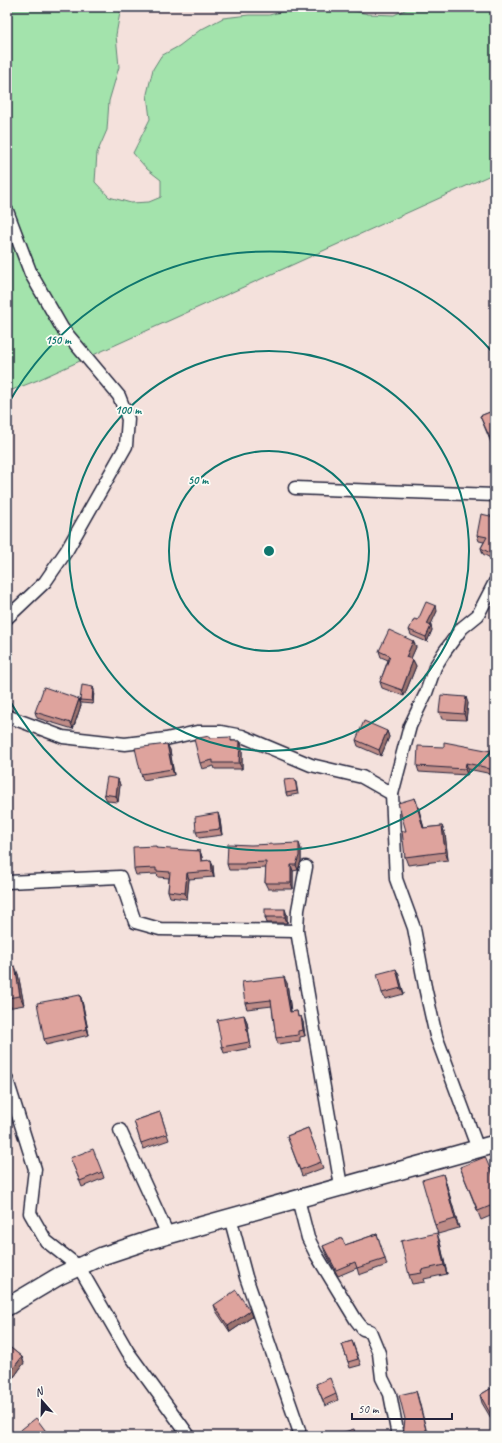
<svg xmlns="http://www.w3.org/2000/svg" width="502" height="1443" font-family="Caveat,sans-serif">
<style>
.green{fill:#a3e3ac;stroke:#628274}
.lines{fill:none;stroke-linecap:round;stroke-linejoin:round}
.street-casing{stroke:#22223b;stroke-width:15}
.secondary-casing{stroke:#22223b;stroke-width:20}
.street{stroke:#fdfcf7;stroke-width:12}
.secondary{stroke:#fdfcf7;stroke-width:17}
.wall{fill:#bf8c87;stroke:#22223b}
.shaded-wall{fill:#9b726e;stroke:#22223b}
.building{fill:#dea39d;stroke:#22223b}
.ring{fill:none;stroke:#0f766e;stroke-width:2}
.centre{fill:#0f766e;stroke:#fdfcf7;stroke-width:2}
.ring-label{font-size:12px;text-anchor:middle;font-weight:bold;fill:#0f766e;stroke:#fdfcf7;stroke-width:3.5;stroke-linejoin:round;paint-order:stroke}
</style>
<rect width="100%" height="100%" fill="#f4e1dc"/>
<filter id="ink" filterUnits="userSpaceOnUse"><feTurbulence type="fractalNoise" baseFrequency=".025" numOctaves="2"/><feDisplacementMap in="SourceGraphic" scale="8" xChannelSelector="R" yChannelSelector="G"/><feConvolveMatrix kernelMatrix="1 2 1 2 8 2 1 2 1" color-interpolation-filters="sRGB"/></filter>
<g filter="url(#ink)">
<polygon class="green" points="7,7 121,7 116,35 119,67 109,101 107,130 97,153 95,182 109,197 131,203 149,202 161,197 161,180 147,169 133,153 150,119 147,94 153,69 161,56 179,46 200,30 223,18 249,15 269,15 301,7 337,7 368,14 394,15 411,7 495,7 495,173 38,380 7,392"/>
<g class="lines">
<defs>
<g id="street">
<polyline points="7,211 31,274 62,328 119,396 128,419 126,446 67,550 45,582 7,618"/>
<polyline points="295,488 495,495"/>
<polyline points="7,716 63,737 125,744 166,739 197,732 221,732 242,736 311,765 362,777 392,794"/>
<polyline points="306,867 298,910 297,931 341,1186"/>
<polyline points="7,882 120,877 135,922 160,929 297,931"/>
<polyline points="7,1080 35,1169 30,1213 46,1241 79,1267 128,1352 189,1436"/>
<polyline points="120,1130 168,1235"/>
<polyline points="478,1149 436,1036 425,987 414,928 396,879 392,794 410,726 426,693 435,667 445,651 462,628 478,615 495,582"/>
<polyline points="298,1199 308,1238 316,1254 356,1320 363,1329 370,1331 379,1353 382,1378 390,1394 398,1436"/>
<polyline points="230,1217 246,1277 299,1430"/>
</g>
<polyline id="secondary" points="7,1307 59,1276 102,1256 150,1240 495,1144"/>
</defs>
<use href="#street" class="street-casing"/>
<use href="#secondary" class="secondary-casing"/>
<use href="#street" class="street"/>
<use href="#secondary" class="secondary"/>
</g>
<g class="wall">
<polygon points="495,410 495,444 492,445 480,416"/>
<polygon points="495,517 495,558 494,560 483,554 481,548 484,542 479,541 477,535"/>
<polygon points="437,611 430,625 432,630 427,642 411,635 409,630 418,620"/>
<polygon points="413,641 416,647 411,658 413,660 416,666 404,696 382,688 380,682 388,660 381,657 379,651"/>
<polygon points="93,687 94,690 93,704 81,703 80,700"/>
<polygon points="79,699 81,705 73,729 37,718 35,712"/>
<polygon points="468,703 466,720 442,719 439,712"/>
<polygon points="387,731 389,737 381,756 358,746 356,740"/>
<polygon points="210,738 232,741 240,741 242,747 242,769 215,769 214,766 202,769 200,763"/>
<polygon points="167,744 170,750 174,775 143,780 141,774"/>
<polygon points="495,750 495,776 487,773 468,769 467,775 419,772 417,766"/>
<polygon points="118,779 120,785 118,802 107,801 104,794"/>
<polygon points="296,782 298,794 287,796 286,793"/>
<polygon points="415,798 424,828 442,826 445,834 448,860 408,865 405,857 406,831"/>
<polygon points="218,813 220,820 222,835 199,838 196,832"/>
<polygon points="156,846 156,849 200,851 202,857 202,861 211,860 213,866 214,877 189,879 187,899 170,897 168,891 169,878 158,877 157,874 136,875 134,869"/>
<polygon points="301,849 301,861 298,870 293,871 293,889 268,889 265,883 266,868 247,869 247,870 229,870 227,864"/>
<polygon points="287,915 287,923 267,923 265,917"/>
<polygon points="7,967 18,974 24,1005 7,1008"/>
<polygon points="396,969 404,994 385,999 382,993"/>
<polygon points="287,983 291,1012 297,1011 298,1016 303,1022 305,1036 300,1037 300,1041 278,1044 276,1038 272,1006 247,1009 245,1003"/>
<polygon points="80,995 82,1001 89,1035 46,1045 44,1039"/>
<polygon points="244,1015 247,1022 251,1048 224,1053 222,1047"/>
<polygon points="160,1112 169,1140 143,1149 134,1121"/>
<polygon points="308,1128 323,1168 302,1176 287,1136"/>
<polygon points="73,1164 102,1172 104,1178 82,1187"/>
<polygon points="460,1167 495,1180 495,1214 481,1220"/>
<polygon points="446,1183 459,1228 438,1234 435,1225"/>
<polygon points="377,1234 387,1265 359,1275 357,1268 338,1276 325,1252 323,1246 345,1245"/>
<polygon points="440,1242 447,1274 424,1279 425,1282 412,1284 409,1275"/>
<polygon points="214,1305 252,1317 230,1332 216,1311"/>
<polygon points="352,1341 361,1365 350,1368 342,1344"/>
<polygon points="7,1345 22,1357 24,1363 14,1377 7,1372"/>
<polygon points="316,1384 336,1394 338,1400 325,1406"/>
<polygon points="495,1386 495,1425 482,1403 480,1395"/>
</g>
<g class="shaded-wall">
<polygon points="495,549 495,558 494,560 492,554"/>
<polygon points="436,606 437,611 429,629 427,624"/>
<polygon points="431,626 432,630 427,642 426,637"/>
<polygon points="413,641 416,647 409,663 406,657"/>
<polygon points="413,660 416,666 404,696 402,690"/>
<polygon points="93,687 94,690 93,704 92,701"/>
<polygon points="466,697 468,703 466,720 464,714"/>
<polygon points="79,699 81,705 73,729 71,723"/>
<polygon points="387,731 389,737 381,756 379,750"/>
<polygon points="240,741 242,747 242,769 239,763"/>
<polygon points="167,744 170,750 174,775 172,769"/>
<polygon points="466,763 468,769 467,775 465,769"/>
<polygon points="118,779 120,785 118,802 116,796"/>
<polygon points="415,798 418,806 426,836 423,828"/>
<polygon points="218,813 220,820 222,835 220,829"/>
<polygon points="442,826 445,834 448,860 445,852"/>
<polygon points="299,843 301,849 301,861 298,870 296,865"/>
<polygon points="200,851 202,857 203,867 201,861"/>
<polygon points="211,860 213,866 214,877 212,871"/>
<polygon points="291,865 293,871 293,889 291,883"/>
<polygon points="187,873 189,879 187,899 185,893"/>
<polygon points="285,909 287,915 287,923 285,917"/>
<polygon points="15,966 18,974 24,1005 20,996"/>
<polygon points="396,969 399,975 404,994 401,988"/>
<polygon points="284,977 287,983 292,1018 290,1012"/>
<polygon points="80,995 82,1001 89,1035 87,1029"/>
<polygon points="244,1015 247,1022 251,1048 249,1042"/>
<polygon points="301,1016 303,1022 305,1036 303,1030"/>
<polygon points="443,1174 446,1183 459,1228 455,1219"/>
<polygon points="437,1233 440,1242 447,1274 444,1265"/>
<polygon points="250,1311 252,1317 230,1332 228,1326"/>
<polygon points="22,1357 24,1363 14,1377 11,1371"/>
<polygon points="416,1391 418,1397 427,1433 428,1430 430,1436 427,1436"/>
</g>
<g class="building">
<polygon points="495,410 495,442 493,437 490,438 480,416"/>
<polygon points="481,514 495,517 495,549 492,554 481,548 487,537 477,535"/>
<polygon points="426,602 436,606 427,624 431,626 426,637 409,630 414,619 418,620"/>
<polygon points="389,630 413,641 406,657 413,660 402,690 380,682 390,656 379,651"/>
<polygon points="82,685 93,687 92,701 80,700"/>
<polygon points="44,687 79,699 71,723 35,712"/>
<polygon points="441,695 466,697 464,714 439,712"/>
<polygon points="364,721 387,731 379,750 356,740"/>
<polygon points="209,736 209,738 231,737 231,741 240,741 239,763 213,763 213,760 200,763 194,739"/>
<polygon points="444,742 491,751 491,749 495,750 495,771 484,767 466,763 465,769 417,766 418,746 444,747"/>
<polygon points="167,744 172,769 141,774 135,748"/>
<polygon points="107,777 118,779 116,796 104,794"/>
<polygon points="295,779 297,791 286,793 284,780"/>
<polygon points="415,798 423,828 442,826 445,852 405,857 402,831 406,831 398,803"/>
<polygon points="218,813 220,829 196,832 195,817"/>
<polygon points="299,843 299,856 296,865 291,865 291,883 265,883 266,862 245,863 245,864 227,864 228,844 251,845"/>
<polygon points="156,846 156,848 200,851 201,861 211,860 212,871 187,873 185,893 168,891 170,872 156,871 156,868 134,869 133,847"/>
<rect x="265" y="909" width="20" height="8"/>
<polygon points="15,966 20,996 7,998 7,967"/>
<polygon points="396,969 401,988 382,993 377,974"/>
<polygon points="284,977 290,1012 297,1011 298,1017 301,1016 303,1030 298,1031 298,1035 276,1038 271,1000 245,1003 242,982"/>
<polygon points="80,995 87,1029 44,1039 37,1003"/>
<polygon points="244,1015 249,1042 222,1047 217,1020"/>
<polygon points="160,1112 167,1134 141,1143 134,1121"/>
<polygon points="308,1128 321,1162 300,1170 287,1136"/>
<polygon points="93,1149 102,1172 80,1181 70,1158"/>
<polygon points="485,1157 495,1180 495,1204 478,1211 460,1167"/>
<polygon points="443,1174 455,1219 435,1225 422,1180"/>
<polygon points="437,1233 444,1265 421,1270 422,1273 409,1275 401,1241"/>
<polygon points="377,1234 385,1259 357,1268 355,1262 336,1270 323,1246 342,1238 345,1245"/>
<polygon points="236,1290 250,1311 228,1326 214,1305"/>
<polygon points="352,1341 358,1359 348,1362 342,1344"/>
<polygon points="7,1345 22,1357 11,1371 7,1367"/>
<polygon points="330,1378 336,1394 323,1400 316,1384"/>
<polygon points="495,1386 495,1422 480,1395"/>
<polygon points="416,1391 426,1430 428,1430 427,1436 403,1436 405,1419 399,1395"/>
<polygon points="36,1418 48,1434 46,1436 13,1436"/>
<polygon points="354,1429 356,1436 332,1436"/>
</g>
</g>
<g class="ring">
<circle cx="269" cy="551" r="100"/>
<circle cx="269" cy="551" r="200"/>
<path d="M495 747A299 299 0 0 1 7 696M7 406A299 299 0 0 1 495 355"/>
</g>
<circle cx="269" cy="551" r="6" class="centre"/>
<g class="ring-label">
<text x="58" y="344">150 m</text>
<text x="128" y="414">100 m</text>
<text x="198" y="484">50 m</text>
</g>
<rect width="502" height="1443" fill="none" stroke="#fdfcf7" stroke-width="24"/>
<rect x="12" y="12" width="478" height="1419" fill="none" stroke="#22223b" stroke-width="1.5" filter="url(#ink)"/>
<g transform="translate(42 1401) rotate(340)" stroke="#fdfcf7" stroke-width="3" paint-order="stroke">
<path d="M0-3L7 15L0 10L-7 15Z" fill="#22223b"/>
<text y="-6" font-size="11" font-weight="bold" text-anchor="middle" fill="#22223b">N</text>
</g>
<path d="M352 1413v6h100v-6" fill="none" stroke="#22223b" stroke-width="2"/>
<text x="358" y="1413" font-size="12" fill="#22223b" stroke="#fdfcf7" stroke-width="3" paint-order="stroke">50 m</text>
</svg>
